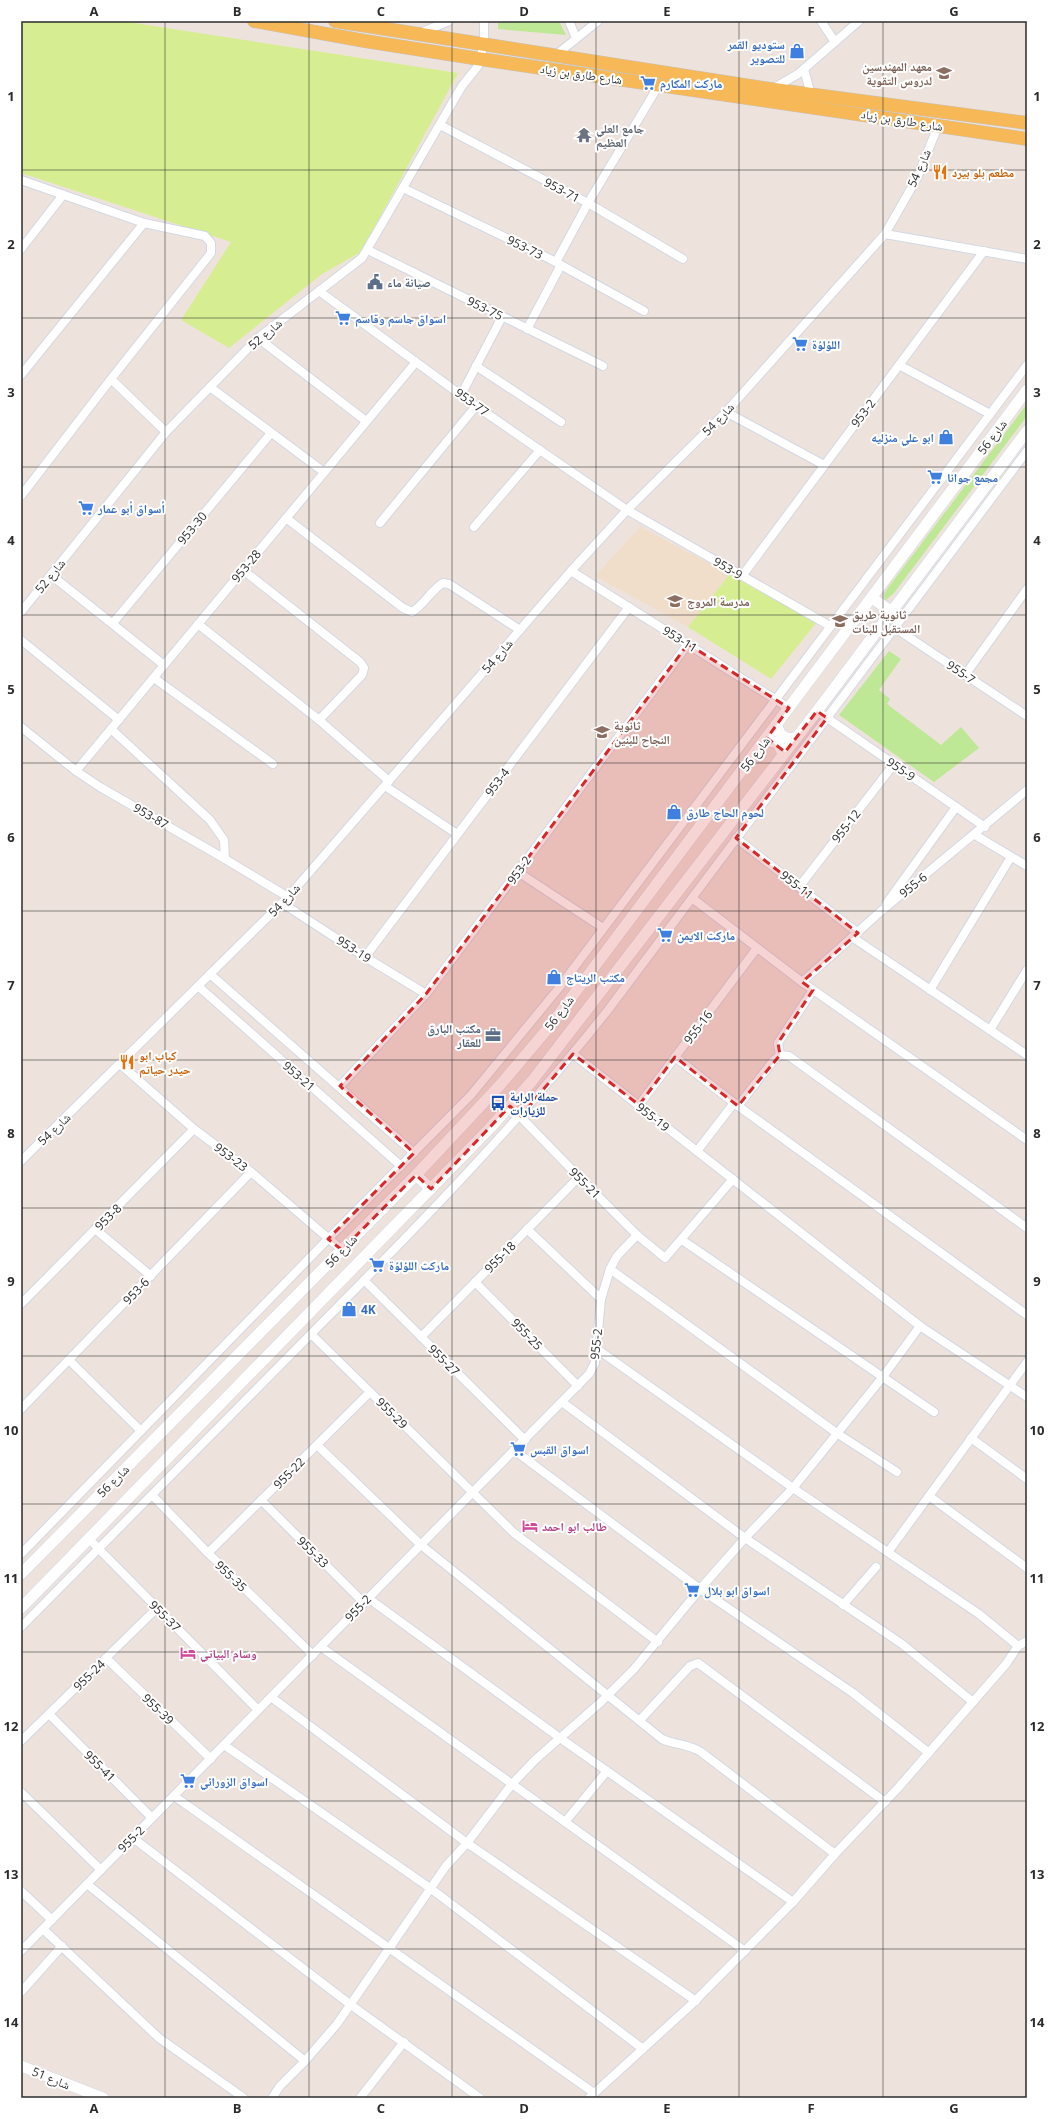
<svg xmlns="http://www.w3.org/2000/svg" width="1048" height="2119" font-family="'Open Sans','Noto Naskh Arabic',sans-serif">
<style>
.education{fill:#f0decb}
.green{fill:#bee796}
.pitch{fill:#d6ee91}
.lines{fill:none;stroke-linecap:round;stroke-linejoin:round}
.street-casing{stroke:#d2d8e4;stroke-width:10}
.secondary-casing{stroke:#d2d8e4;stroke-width:12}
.primary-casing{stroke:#c4c4c4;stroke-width:14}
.street{stroke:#fff;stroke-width:8}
.secondary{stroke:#fff;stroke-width:11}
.primary{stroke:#f7b958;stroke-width:13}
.marked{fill:#d62828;fill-opacity:0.2;stroke:#d62828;stroke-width:3;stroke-dasharray:8 5;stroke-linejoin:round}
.grid{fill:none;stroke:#2b2b2b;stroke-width:1;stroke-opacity:0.55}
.labels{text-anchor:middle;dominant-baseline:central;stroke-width:4;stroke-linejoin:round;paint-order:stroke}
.shop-label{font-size:12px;font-weight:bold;fill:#366cbe;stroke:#fff;text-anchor:start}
.education-label{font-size:12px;font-weight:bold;fill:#785e54;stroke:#fff;text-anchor:start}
.street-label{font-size:12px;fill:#2b2b2b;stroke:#fff}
.worship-label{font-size:12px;font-weight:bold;fill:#5b616d;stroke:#fff;text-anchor:start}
.food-label{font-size:12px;font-weight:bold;fill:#c56008;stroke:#fff;text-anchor:start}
.service-label{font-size:12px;font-weight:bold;fill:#4e5e75;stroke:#fff;text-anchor:start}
.transit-label{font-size:12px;font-weight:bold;fill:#164399;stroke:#fff;text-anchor:start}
.hotel-label{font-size:12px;font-weight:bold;fill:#b23c85;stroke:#fff;text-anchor:start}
.neatline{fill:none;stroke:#2b2b2b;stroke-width:1.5}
.grid-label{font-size:13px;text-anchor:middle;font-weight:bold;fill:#2b2b2b}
</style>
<rect width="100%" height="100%" fill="#eee3dc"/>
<polygon class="education" points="640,527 730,574 688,627 595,576"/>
<g class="green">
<polygon points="498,21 559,21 566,35 498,29"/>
<polygon points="1027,404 1027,416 894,593 885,601 884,594 887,589"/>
<polygon points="889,651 901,659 879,690 890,699 887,704 941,745 961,727 979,748 934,782 839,715"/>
</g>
<g class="pitch">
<polygon points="21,21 121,21 458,73 361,252 322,274 229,348 181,320 231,242 21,173"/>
<polygon points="730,574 817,622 771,679 688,627"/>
</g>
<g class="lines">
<defs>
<g id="street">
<polyline points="569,21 576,38"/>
<polyline points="821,21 835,42"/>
<polyline points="420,33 449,21"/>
<polyline points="556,55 598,21"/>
<polyline points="804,69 811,95"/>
<polyline points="774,88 798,74 859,21"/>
<polyline points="440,125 588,203 683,259"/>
<polyline points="21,180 144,223 205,236 211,243 211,253 111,379 21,496"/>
<polyline points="403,188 550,259 644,311"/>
<polyline points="885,234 1027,259"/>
<polyline points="21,249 63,195"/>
<polyline points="368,250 603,366"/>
<polyline points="556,262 588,203 659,85"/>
<polyline points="319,291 476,406 627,510 830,626"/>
<polyline points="527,329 561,265"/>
<polyline points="258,338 366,421"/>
<polyline points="899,365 990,414"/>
<polyline points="476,366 561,422"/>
<polyline points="21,375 144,223"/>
<polyline points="111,379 166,432"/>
<polyline points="210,387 324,472"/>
<polyline points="461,395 502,317"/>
<polyline points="726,412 824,465"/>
<path d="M 286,518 L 403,608 L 412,612 C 424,605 431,590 443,583 L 449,584 L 520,630"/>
<polyline points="380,523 476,406"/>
<polyline points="474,527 540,450"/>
<polyline points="243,570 360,662 364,668 362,675 319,720"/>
<polyline points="571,571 789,708"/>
<polyline points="51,575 164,665"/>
<polyline points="742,576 984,251"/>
<polyline points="21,612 166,432 258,338 362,258 462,86 478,66 484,44 484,21"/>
<polyline points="113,623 271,433"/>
<polyline points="198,624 319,720 389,781"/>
<polyline points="895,628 1027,716"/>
<polyline points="21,640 119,720"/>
<polyline points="965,675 1027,589"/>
<polyline points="154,678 273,764"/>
<polyline points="817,711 985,827"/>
<polyline points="21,727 76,771 100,787 225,859 288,897"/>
<polyline points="111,729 210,820 224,840 225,859"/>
<polyline points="76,771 416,362"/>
<polyline points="385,786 457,834"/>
<polyline points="975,835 1027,866"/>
<polyline points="736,838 858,933"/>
<polyline points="518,872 603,928"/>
<polyline points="799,887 894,764"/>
<polyline points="692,898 802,982 1027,1140"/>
<polyline points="282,903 365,957 426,994"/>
<polyline points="886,904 956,807"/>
<polyline points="852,937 1027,1055"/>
<polyline points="365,957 629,607"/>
<polyline points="210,974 414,1153"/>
<polyline points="802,982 880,912 1027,790"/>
<polyline points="198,986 401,1166"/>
<polyline points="930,990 1011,857"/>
<polyline points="990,1030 1027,970"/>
<polyline points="573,1054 920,1326 1027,1397"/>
<polyline points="780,1055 789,1056 1027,1228"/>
<polyline points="780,1055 778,1043 813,990"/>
<polyline points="675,1057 734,1103 1027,1315"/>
<polyline points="120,1064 194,1129 251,1172 342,1250"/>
<polyline points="340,1086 426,994 688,644"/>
<polyline points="639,1105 757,948"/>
<polyline points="510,1106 579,1177 637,1235 665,1258 733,1179"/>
<polyline points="738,1106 773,1061 780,1055"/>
<polyline points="697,1151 734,1103"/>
<polyline points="21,1161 288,897 571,571 627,510 726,412 885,234 917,178 938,126"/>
<polyline points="95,1229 151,1276"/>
<polyline points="527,1229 601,1299"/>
<polyline points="682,1240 934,1412"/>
<polyline points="610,1269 838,1434 897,1472"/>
<polyline points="364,1280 525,1440"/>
<polyline points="475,1282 578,1386"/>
<polyline points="21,1304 194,1129"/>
<polyline points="311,1334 514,1533 658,1642"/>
<polyline points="421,1337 579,1177"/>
<polyline points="597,1349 793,1488 979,1614 1018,1646"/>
<polyline points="69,1360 141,1431"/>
<polyline points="562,1402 745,1538 902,1644 973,1702"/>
<polyline points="21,1409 251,1172"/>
<polyline points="971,1438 1027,1479"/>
<path d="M 317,1445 L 421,1545 L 662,1739 C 675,1745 689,1744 701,1752 L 835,1854"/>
<polyline points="514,1450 700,1589 853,1693 929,1753"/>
<polyline points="152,1495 208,1553 313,1655"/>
<polyline points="929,1496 1027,1568"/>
<polyline points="261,1500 364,1603"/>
<polyline points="89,1539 258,1710"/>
<polyline points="888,1552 1027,1362"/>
<polyline points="208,1553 370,1392"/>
<polyline points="21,1554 328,1239 471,1095 558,989 1027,365"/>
<polyline points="368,1598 560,1738 793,1902"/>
<polyline points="843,1605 876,1567"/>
<path d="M 21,1627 C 118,1529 216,1430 313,1332 C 416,1228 517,1125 608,1010 L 1027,451"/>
<polyline points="321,1647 745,1951"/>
<polyline points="106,1658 211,1759"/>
<polyline points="271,1697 467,1843 696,2001"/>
<polyline points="49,1714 152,1818"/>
<polyline points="640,1720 690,1666 698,1663 885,1802"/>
<polyline points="21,1741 157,1608"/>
<polyline points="224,1745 430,1888 643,2049"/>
<polyline points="21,1792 101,1870"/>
<polyline points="174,1796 594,2093"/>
<polyline points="565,1822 607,1771"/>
<polyline points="133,1838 351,2005 480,2098"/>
<polyline points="87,1884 305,2061"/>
<polyline points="21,1891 52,1920"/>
<polyline points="43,1929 159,2038 244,2098"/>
<polyline points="21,1951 589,1374 595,1363 601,1299 610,1269 617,1256 637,1235"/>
<polyline points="21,1992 62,1946"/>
<polyline points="272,2098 280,2086 305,2061 337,2024 446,1866 467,1843 512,1784 536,1759 601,1702 634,1669 700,1589 745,1538 793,1488 882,1378 920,1326"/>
<polyline points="360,2098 404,2042"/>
<polyline points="589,2098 692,2004 793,1902 835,1854 898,1788 1006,1664 1018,1646 1027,1641"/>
</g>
<g id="secondary">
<polyline points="872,598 892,612"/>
<path d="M 777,725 C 779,736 785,740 796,738"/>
<polyline points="765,740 778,743 783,754"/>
<polyline points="416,1175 431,1189"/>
<polyline points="21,1574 416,1175 501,1084 550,1026 1027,390"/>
<polyline points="21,1608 490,1128 532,1081 817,711 1027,431"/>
<polyline points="21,2066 103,2098"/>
</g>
<g id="primary">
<polyline points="254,21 365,41 480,59 1027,139"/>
<polyline points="335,21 770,89 1027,123"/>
</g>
</defs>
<use href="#street" class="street-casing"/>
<use href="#secondary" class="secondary-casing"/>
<use href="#primary" class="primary-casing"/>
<use href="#street" class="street"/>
<use href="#secondary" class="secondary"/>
<use href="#primary" class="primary"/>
</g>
<path class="marked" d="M 688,644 L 789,708 L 767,738 L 785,752 L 817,711 L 827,718 L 736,838 L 858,933 L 802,982 L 813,990 L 778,1043 L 780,1055 L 738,1106 L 675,1057 L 639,1105 L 573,1054 L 521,1116 L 510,1106 L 431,1189 L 416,1175 L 342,1250 L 328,1239 L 414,1153 L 340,1086 L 426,994 Z"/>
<path class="grid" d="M 165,21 L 165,2098M 309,21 L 309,2098M 452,21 L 452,2098M 596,21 L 596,2098M 739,21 L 739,2098M 883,21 L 883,2098M 21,170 L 1027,170M 21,318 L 1027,318M 21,467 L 1027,467M 21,615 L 1027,615M 21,763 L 1027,763M 21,911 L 1027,911M 21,1060 L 1027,1060M 21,1208 L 1027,1208M 21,1356 L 1027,1356M 21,1504 L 1027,1504M 21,1652 L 1027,1652M 21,1801 L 1027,1801M 21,1949 L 1027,1949"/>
<defs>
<symbol id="shop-bare" viewBox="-9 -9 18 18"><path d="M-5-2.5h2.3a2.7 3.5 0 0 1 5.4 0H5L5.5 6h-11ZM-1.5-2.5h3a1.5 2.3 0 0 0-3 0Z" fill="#3f7fe0" stroke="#fff" stroke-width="2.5" paint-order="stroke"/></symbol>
<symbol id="school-bare" viewBox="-9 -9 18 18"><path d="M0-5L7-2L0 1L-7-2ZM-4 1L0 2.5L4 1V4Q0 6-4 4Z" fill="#8d6e63" stroke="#fff" stroke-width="2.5" paint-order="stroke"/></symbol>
<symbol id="supermarket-bare" viewBox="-9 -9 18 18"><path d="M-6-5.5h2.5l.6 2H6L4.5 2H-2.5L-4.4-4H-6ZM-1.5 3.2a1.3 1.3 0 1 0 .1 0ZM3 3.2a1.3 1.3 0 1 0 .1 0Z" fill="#3f7fe0" stroke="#fff" stroke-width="2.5" paint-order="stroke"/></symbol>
<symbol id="temple-bare" viewBox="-9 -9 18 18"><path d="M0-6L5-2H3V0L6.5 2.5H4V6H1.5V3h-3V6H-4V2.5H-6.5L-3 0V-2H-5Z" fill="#6b7280" stroke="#fff" stroke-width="2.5" paint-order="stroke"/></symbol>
<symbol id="restaurant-bare" viewBox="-9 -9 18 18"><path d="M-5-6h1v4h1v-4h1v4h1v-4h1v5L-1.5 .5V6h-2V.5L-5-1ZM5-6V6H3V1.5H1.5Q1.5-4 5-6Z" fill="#e8710a" stroke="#fff" stroke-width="2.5" paint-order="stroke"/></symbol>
<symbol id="civic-bare" viewBox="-9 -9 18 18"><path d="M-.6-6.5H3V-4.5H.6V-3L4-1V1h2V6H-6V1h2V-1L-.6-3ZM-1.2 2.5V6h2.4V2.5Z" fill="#5c6f8a" stroke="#fff" stroke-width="2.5" paint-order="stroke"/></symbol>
<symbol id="office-bare" viewBox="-9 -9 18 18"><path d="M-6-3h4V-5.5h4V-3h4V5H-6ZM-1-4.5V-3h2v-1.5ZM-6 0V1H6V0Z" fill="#5c6f8a" stroke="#fff" stroke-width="2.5" paint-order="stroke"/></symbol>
<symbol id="bus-bare" viewBox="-9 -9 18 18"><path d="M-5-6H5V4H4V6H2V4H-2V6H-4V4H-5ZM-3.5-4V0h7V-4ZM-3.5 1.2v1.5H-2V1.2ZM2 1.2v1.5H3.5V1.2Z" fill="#1a4fb4" stroke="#fff" stroke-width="2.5" paint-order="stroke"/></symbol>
<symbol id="hotel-bare" viewBox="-9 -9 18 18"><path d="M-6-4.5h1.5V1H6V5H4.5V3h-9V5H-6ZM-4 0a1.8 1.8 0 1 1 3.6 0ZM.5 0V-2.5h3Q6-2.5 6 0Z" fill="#d1479c" stroke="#fff" stroke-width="2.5" paint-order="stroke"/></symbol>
</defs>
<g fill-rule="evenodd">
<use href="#shop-bare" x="786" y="40" width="22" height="22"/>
<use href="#school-bare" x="933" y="62" width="22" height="22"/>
<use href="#supermarket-bare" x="637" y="72" width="22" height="22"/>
<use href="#temple-bare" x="573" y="124" width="22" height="22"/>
<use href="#restaurant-bare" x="929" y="161" width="22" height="22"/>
<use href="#civic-bare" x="364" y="271" width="22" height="22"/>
<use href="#supermarket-bare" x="332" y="307" width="22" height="22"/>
<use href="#supermarket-bare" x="789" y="333" width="22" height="22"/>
<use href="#shop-bare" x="935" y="426" width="22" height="22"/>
<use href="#supermarket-bare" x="924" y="466" width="22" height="22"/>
<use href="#supermarket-bare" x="75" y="497" width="22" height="22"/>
<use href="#school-bare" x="664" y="590" width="22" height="22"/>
<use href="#school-bare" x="829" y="610" width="22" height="22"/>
<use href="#school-bare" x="591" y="721" width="22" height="22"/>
<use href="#shop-bare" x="663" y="801" width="22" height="22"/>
<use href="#supermarket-bare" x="654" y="924" width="22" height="22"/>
<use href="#shop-bare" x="543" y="966" width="22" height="22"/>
<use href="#office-bare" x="482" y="1024" width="22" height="22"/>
<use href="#restaurant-bare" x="116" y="1051" width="22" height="22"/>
<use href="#bus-bare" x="487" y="1092" width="22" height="22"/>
<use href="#supermarket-bare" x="366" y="1254" width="22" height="22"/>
<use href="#shop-bare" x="338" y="1298" width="22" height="22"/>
<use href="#supermarket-bare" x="507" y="1438" width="22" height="22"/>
<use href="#hotel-bare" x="519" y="1515" width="22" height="22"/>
<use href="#supermarket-bare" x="681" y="1579" width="22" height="22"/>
<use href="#hotel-bare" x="177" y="1642" width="22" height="22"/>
<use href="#supermarket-bare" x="177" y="1770" width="22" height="22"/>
</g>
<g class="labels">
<g class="shop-label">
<text x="785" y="44" text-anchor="end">ستوديو القمر<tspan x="785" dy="14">للتصوير</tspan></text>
<text x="660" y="83">ماركت المكارم</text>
<text x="355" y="318">اسواق جاسم وقاسم</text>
<text x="812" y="344">اللؤلؤة</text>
<text x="934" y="437" text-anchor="end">ابو علي منزليه</text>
<text x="947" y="477">مجمع جوانا</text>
<text x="98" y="508">أسواق أبو عمار</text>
<text x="686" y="812">لحوم الحاج طارق</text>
<text x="677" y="935">ماركت الايمن</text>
<text x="566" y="977">مكتب الريتاج</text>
<text x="389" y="1265">ماركت اللؤلؤة</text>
<text x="361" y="1309">4K</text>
<text x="530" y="1449">اسواق القبس</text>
<text x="704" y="1590">اسواق ابو بلال</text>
<text x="200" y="1781">اسواق الزورائي</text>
</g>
<g class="education-label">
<text x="932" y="66" text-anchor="end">معهد المهندسين<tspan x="932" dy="14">لدروس التقوية</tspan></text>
<text x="687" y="601">مدرسة المروج</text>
<text x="852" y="614">ثانوية طريق<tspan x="852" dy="14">المستقبل للبنات</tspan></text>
<text x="614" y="725">ثانوية<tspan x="614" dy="14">النجاح للبنين</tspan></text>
</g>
<g class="street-label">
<text transform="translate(581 74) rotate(8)">شارع طارق بن زياد</text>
<text transform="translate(902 120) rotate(9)">شارع طارق بن زياد</text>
<text transform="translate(919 168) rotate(-66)">شارع 54</text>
<text transform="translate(562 190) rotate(28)">953-71</text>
<text transform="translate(525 247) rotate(26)">953-73</text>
<text transform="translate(485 308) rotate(26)">953-75</text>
<text transform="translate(265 334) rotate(-40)">شارع 52</text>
<text transform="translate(472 402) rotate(36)">953-77</text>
<text transform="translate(863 413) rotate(-53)">953-2</text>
<text transform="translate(718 419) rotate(-46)">شارع 54</text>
<text transform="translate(992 437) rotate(-53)">شارع 56</text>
<text transform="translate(192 528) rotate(-50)">953-30</text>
<text transform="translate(246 566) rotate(-50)">953-28</text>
<text transform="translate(728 568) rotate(30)">953-9</text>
<text transform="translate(50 576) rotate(-51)">شارع 52</text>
<text transform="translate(680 639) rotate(32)">953-11</text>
<text transform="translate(497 656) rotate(-49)">شارع 54</text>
<text transform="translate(961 672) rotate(34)">955-7</text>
<text transform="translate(755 754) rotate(-53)">شارع 56</text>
<text transform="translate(901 769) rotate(34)">955-9</text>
<text transform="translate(497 782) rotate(-53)">953-4</text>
<text transform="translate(151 816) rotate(30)">953-87</text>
<text transform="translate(846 826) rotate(-52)">955-12</text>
<text transform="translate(519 870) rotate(-54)">953-2</text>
<text transform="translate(797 885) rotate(38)">955-11</text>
<text transform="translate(913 885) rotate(-39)">955-6</text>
<text transform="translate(284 900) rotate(-47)">شارع 54</text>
<text transform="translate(354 949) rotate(33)">953-19</text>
<text transform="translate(559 1013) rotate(-53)">شارع 56</text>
<text transform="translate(698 1027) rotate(-53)">955-16</text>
<text transform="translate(299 1076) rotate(41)">953-21</text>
<text transform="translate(653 1117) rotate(38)">955-19</text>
<text transform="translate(54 1129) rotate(-44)">شارع 54</text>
<text transform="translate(231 1157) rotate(37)">953-23</text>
<text transform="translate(585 1183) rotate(45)">955-21</text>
<text transform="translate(108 1217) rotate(-45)">953-8</text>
<text transform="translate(341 1251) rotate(-46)">شارع 56</text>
<text transform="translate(500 1257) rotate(-45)">955-18</text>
<text transform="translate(136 1291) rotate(-46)">953-6</text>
<text transform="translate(527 1334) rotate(46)">955-25</text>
<text transform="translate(596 1344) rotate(-84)">955-2</text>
<text transform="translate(444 1360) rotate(45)">955-27</text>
<text transform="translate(392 1413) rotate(45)">955-29</text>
<text transform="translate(289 1473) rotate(-45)">955-22</text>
<text transform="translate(113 1481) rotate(-45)">شارع 56</text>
<text transform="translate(313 1552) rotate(45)">955-33</text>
<text transform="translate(231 1576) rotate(44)">955-35</text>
<text transform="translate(358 1608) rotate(-46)">955-2</text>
<text transform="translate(165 1616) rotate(45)">955-37</text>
<text transform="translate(89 1675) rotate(-44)">955-24</text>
<text transform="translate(158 1709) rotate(44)">955-39</text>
<text transform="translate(100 1766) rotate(45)">955-41</text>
<text transform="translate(131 1839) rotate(-45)">955-2</text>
<text transform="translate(51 2078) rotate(22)">شارع 51</text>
</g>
<g class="worship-label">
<text x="596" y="128">جامع العلي<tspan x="596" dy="14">العظيم</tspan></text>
</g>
<g class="food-label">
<text x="952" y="172">مطعم بلو بيرد</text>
<text x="139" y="1055">كباب ابو<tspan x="139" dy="14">حيدر حياتم</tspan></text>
</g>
<g class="service-label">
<text x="387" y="282">صيانة ماء</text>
<text x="481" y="1028" text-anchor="end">مكتب البارق<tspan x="481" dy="14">للعقار</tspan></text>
</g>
<g class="transit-label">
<text x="510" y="1096">حملة الراية<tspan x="510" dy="14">للزيارات</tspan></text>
</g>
<g class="hotel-label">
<text x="542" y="1526">طالب ابو احمد</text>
<text x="200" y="1653">وسام البياتي</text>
</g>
</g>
<rect width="1048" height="2119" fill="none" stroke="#ffffff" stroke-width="44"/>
<rect x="22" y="22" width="1004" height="2075" class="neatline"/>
<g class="grid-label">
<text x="94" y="16">A</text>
<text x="237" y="16">B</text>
<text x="381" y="16">C</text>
<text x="524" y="16">D</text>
<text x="667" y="16">E</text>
<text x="811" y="16">F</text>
<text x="954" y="16">G</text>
<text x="11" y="101">1</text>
<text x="1037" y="101">1</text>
<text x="11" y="249">2</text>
<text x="1037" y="249">2</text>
<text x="11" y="397">3</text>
<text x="1037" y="397">3</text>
<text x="11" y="545">4</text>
<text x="1037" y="545">4</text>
<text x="11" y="694">5</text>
<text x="1037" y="694">5</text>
<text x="11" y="842">6</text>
<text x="1037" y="842">6</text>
<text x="11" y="990">7</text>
<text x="1037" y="990">7</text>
<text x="11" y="1138">8</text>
<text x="1037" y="1138">8</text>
<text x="11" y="1286">9</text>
<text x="1037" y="1286">9</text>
<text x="11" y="1435">10</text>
<text x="1037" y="1435">10</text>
<text x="11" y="1583">11</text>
<text x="1037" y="1583">11</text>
<text x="11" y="1731">12</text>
<text x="1037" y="1731">12</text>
<text x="11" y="1879">13</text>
<text x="1037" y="1879">13</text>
<text x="11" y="2027">14</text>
<text x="1037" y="2027">14</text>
<text x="94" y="2113">A</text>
<text x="237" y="2113">B</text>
<text x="381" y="2113">C</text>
<text x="524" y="2113">D</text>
<text x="667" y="2113">E</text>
<text x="811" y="2113">F</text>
<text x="954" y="2113">G</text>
</g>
</svg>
